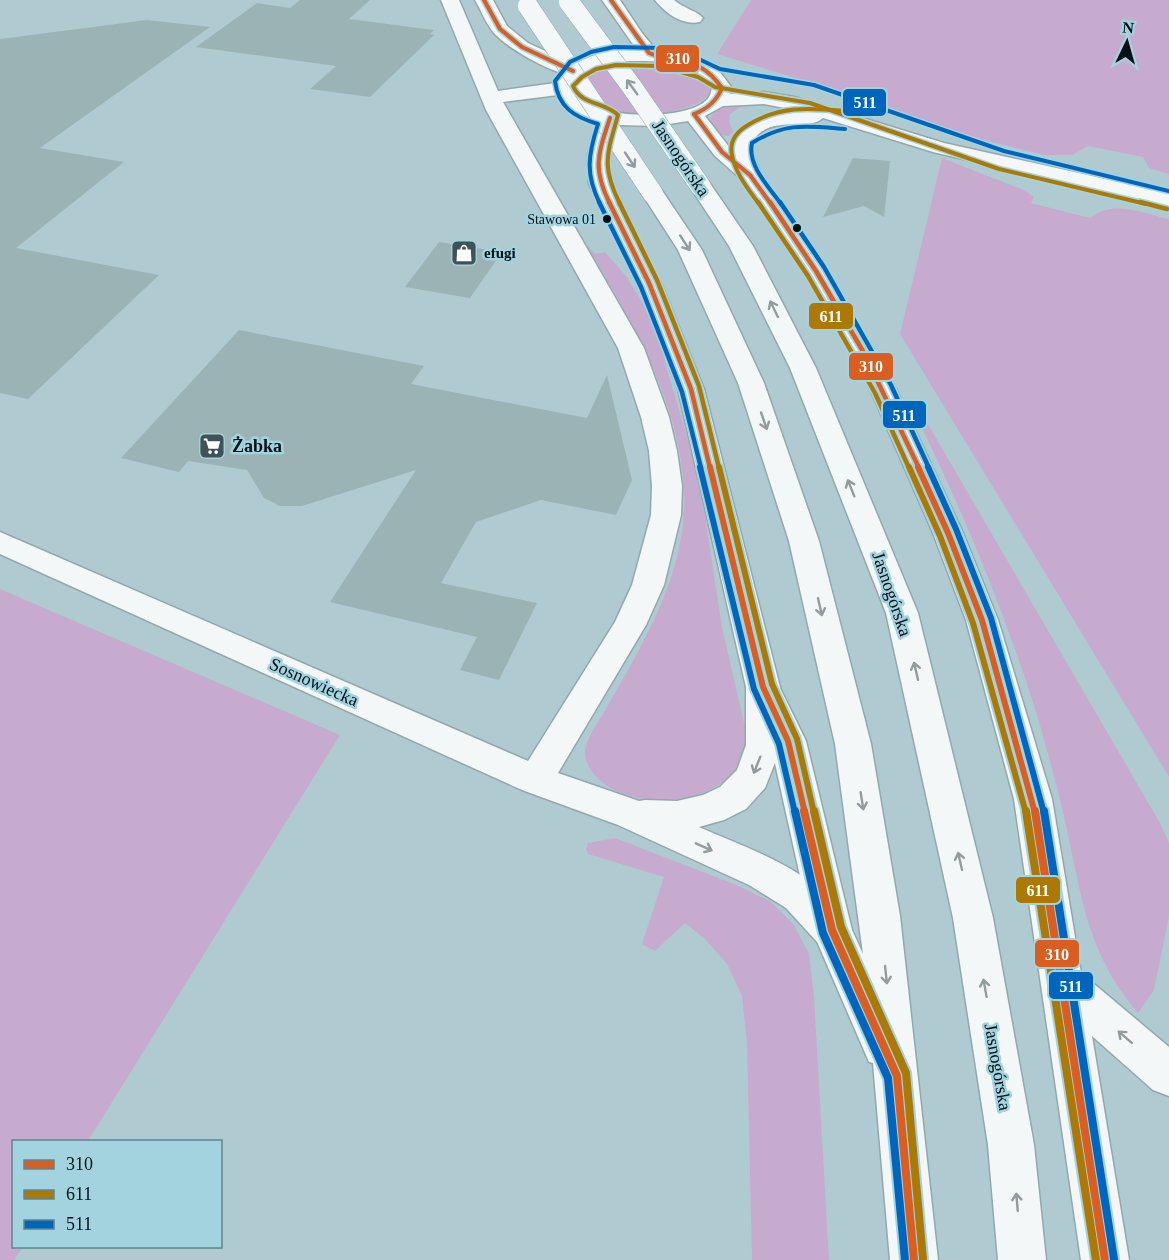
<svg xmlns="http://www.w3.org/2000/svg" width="1169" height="1260" font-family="'Times New Roman',serif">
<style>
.green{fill:#c7abcf}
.building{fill:#9cb3b5}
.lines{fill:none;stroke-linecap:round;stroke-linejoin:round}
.street-casing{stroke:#92a8ac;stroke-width:3}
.primary-casing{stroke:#92a8ac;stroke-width:3}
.street{fill:#f3f7f8;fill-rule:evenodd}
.primary{fill:#f3f7f8;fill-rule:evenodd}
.primary-bridge-casing{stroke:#92a8ac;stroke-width:21;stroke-linecap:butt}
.primary-bridge{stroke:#f3f7f8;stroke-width:20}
.bus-1-far3-casing{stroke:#a2d3de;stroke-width:7}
.bus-1-far2-casing{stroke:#a2d3de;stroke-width:8}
.bus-1-far1-casing{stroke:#a2d3de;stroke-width:10}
.bus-1-casing{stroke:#a2d3de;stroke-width:12}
.bus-2-far3-casing{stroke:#a2d3de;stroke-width:7}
.bus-2-far2-casing{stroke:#a2d3de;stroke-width:8}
.bus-2-far1-casing{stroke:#a2d3de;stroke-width:10}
.bus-2-casing{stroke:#a2d3de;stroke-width:12}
.bus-3-far3-casing{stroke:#a2d3de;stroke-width:7}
.bus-3-far2-casing{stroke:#a2d3de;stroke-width:8}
.bus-3-far1-casing{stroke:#a2d3de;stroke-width:10}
.bus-3-casing{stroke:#a2d3de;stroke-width:12}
.bus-1-far3{stroke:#da5d21;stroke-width:4}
.bus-1-far2{stroke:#da5d21;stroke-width:4.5}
.bus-1-far1{stroke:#da5d21;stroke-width:6}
.bus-1{stroke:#da5d21;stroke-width:8}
.bus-2-far3{stroke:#ad7906;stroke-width:4}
.bus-2-far2{stroke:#ad7906;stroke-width:4.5}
.bus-2-far1{stroke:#ad7906;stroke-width:6}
.bus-2{stroke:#ad7906;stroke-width:8}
.bus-3-far3{stroke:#0065bd;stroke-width:4}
.bus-3-far2{stroke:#0065bd;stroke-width:4.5}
.bus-3-far1{stroke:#0065bd;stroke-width:6}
.bus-3{stroke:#0065bd;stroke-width:8}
.oneway{stroke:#929b9d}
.bus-dot{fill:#011115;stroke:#a2d3de;stroke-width:2}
.labels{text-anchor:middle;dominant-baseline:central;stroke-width:5;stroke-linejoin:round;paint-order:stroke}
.far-bus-label{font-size:14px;fill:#011115;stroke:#a2d3de;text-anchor:end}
.far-poi-label{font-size:15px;font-weight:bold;fill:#011115;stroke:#a2d3de;text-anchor:start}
.street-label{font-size:18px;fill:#011115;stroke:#a2d3de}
.poi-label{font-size:18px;font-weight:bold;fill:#011115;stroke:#a2d3de;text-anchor:start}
.line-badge{stroke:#a2d3de;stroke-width:2}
.badge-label{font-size:16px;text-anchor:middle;font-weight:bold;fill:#fff}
</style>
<rect width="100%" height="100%" fill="#afcbd1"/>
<g class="green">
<polygon points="751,0 1169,0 1169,174 1149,168 1143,157 1088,146 1072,155 1044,155 987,141 884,110 838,91 717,54"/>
<path d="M 652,60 C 669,63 720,69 708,96 C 689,114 621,124 601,106 C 594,99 588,88 581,80 C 598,60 628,61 652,60 Z"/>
<path d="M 748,102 L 730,114 L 729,122 L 733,131 L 729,136 L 719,135 L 710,121 C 714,104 734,104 748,102 Z"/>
<path d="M 942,158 L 1024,190 L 1034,197 L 1031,203 L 1090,218 C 1113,199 1143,213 1169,219 L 1169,777 L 900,334 Z"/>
<path d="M 586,244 L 595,254 L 605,252 L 626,276 L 644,305 L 661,349 L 688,440 L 700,483 L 722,627 L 745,727 C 745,732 747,739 747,745 C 747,750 742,756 740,761 C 717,812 610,814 587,763 C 579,746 598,723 606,709 C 644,642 688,571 684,490 C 680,400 630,319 586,244 Z"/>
<path d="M 918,407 L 1160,823 L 1169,843 L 1169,916 L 1154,990 L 1138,1013 C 1086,951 1082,897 1065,821 C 1057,785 1047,750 1037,715 C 1004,610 961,506 912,408 Z"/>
<polygon points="0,589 340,735 88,1141 14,1142 14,1246 23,1247 14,1260 0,1260"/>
<polygon points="615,838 734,884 770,901 794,925 809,954 814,996 829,1260 752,1260 747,1044 742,996 727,964 705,939 685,923 655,951 642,944 664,877 588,854 586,849 588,843"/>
</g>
<g class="building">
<polygon points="300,0 370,0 349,19 434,30 430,34 434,35 370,97 310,89 336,66 196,47 257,3 290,8"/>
<polygon points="147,20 210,27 40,148 124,162 16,248 159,275 28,399 0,393 0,39"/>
<polygon points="853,158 890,161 884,217 864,206 823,217"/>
<polygon points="439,242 502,252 470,298 405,287"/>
<polygon points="239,330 424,366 411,384 587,418 607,375 632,480 616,515 541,500 476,522 441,583 537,603 499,680 460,670 477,637 330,602 416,470 302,506 280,506 264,498 247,470 188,461 179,472 121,458"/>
</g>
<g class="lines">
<defs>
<g id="street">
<path d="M 441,0 L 459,0 L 498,91 L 555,83 C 580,41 671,41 710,64 C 720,70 725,79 732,88 L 730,94 L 764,92 L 794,97 L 944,143 L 1169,193 L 1169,207 L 933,152 L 823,118 C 806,134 766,110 750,147 L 761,174 L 828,271 L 896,389 L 963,533 L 998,620 L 1052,799 L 1081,973 L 1169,1047 L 1169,1096 L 1153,1090 L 1092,1036 L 1129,1260 L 1081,1260 L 1014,799 L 966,620 L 933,533 L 870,389 L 851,353 L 804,271 L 759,203 L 742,180 L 715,156 L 688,121 L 657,126 L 618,125 L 608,154 L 611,184 L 661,283 L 704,389 L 780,687 L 782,745 L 765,788 L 746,809 L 724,820 L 699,827 C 753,851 825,873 852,930 L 846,943 L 832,948 L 818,943 L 786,908 L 749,885 L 618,825 L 522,790 L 0,554 L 0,532 L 528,761 L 615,622 L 632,585 L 651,515 L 652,486 L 649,451 L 641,417 L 618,348 L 486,110 ZM 629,61 C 659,61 694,60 712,88 C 711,91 711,94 709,97 C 693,122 595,120 578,96 C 576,93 575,87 574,83 C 587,66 609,63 629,61 ZM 558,95 C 563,111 583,117 599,122 L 588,154 L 589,184 L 637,283 L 678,389 L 746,687 L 746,745 L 737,770 L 720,787 L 703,795 L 677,801 L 645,800 L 639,801 L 558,773 L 646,625 L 664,585 L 681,515 L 682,486 L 677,451 L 669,417 L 644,348 L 503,102 ZM 764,104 L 800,111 C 773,113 738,118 730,148 L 705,116 L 723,106 Z"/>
<path d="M 655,0 L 674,0 C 683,8 697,11 703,18 L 700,22 C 683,26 665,13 655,0 Z"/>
</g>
<g id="primary">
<path d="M 475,0 L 493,0 L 507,26 L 528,43 L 580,67 L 582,71 L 580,75 C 561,80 507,48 494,33 C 486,24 481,10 475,0 Z"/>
<polygon points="602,0 620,0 642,33 660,55 658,59 644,59 639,53"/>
<polygon points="701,180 709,182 753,246 816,368 918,613 993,918 1034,1145 1046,1260 998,1260 988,1145 953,918 886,613 790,368 729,246 690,187 693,182"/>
<polygon points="653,187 661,189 702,250 764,383 819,541 871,744 900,916 938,1260 890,1260 873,1063 869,1062 812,930 770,741 746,687 751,678 763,674 775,678 806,741 852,930 863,954 835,744 789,541 738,383 678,250 642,194 645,189"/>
</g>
</defs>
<use href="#street" class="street-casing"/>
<use href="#primary" class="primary-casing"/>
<use href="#street" class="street"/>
<use href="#primary" class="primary"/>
<defs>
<g id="primary-bridge">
<polyline points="569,2 632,87 701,187"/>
<polyline points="528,6 653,194"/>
</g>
</defs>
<use href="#primary-bridge" class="primary-bridge-casing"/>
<use href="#primary-bridge" class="primary-bridge"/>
<defs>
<g id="bus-1-far3">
<polyline points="484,0 500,29 522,47 573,71"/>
<path d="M 611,0 L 649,53 C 680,65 699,55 722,88 C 716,102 707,109 694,114"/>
<polyline points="694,114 722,152 750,175 771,204"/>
<path d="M 610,204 C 592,168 598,154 610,118"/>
</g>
<g id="bus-1-far2">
<polyline points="609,202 649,283 691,389 710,468"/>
<polyline points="770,202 816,271 864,353 919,468"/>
</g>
<g id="bus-1-far1">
<polyline points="710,467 763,687 788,741 805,813"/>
<polyline points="918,467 948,533 982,620 1035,813"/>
</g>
<g id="bus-1">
<polyline points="804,811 832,930 897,1076 914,1260"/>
<polyline points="1035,811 1105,1260"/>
</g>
<g id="bus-2-far3">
<path d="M 620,204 C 601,166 607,154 618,115 C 604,101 582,106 573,86 L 582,77 L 596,69 L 616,65 L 660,66 L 698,77 L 715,87 L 810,103 L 999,169 L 1146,204"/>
<path d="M 759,204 C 749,190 735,173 732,155 C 729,141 736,132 748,125 C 780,105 810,108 847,111"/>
</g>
<g id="bus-2-far2">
<polyline points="619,202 657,280 699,386 719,468"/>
<polyline points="758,202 808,276 875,393 909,468"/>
<polyline points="1140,202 1167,209"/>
</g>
<g id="bus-2-far1">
<polyline points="719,467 772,684 797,739 814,813"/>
<polyline points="909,467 940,536 973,623 1026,813"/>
</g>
<g id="bus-2">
<polyline points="814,811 841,927 906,1073 923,1259"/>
<polyline points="1026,811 1096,1260"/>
</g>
<g id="bus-3-far3">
<path d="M 600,204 C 585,174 588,155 598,124 C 574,117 558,107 555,81 L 570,62 L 591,52 L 614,47 L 663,48 L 686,53 L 720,69 L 814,85 L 1004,151 L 1169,191"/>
<path d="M 781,204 C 769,187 747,165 752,143 C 786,122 807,126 845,129"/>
</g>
<g id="bus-3-far2">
<polyline points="599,202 641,287 682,392 701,468"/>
<polyline points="780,202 824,267 891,385 929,468"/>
</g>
<g id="bus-3-far1">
<polyline points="700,467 754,689 779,744 795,813"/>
<polyline points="928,467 956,529 991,618 1044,813"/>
</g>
<g id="bus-3">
<polyline points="795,811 823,933 888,1078 905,1260"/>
<polyline points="1044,811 1114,1259"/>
</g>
</defs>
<use href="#bus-1-far3" class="bus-1-far3-casing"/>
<use href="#bus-1-far2" class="bus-1-far2-casing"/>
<use href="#bus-1-far1" class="bus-1-far1-casing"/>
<use href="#bus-1" class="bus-1-casing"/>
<use href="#bus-2-far3" class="bus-2-far3-casing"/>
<use href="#bus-2-far2" class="bus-2-far2-casing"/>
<use href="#bus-2-far1" class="bus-2-far1-casing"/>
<use href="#bus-2" class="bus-2-casing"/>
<use href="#bus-3-far3" class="bus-3-far3-casing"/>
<use href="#bus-3-far2" class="bus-3-far2-casing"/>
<use href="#bus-3-far1" class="bus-3-far1-casing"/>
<use href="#bus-3" class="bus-3-casing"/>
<use href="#bus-1-far3" class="bus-1-far3"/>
<use href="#bus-1-far2" class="bus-1-far2"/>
<use href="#bus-1-far1" class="bus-1-far1"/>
<use href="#bus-1" class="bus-1"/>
<use href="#bus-2-far3" class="bus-2-far3"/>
<use href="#bus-2-far2" class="bus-2-far2"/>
<use href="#bus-2-far1" class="bus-2-far1"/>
<use href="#bus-2" class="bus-2"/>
<use href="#bus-3-far3" class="bus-3-far3"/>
<use href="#bus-3-far2" class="bus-3-far2"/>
<use href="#bus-3-far1" class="bus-3-far1"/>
<use href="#bus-3" class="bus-3"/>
</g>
<defs><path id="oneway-shaft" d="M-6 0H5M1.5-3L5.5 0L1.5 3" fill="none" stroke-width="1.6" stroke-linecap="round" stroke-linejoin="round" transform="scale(1.5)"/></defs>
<g class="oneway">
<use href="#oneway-shaft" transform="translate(632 87) rotate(-126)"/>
<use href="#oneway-shaft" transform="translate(630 160) rotate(56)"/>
<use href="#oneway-shaft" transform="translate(685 243) rotate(57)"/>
<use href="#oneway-shaft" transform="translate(774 309) rotate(-116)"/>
<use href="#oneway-shaft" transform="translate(764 421) rotate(71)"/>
<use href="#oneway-shaft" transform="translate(851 488) rotate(-112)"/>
<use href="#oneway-shaft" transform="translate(820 607) rotate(77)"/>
<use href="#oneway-shaft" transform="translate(916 671) rotate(-103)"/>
<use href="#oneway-shaft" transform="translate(757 765) rotate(112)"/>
<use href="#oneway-shaft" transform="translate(862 801) rotate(81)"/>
<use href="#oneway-shaft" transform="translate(704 847) rotate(24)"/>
<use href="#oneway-shaft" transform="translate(960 861) rotate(-103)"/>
<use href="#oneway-shaft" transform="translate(886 975) rotate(84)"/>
<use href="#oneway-shaft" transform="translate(985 988) rotate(-100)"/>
<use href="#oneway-shaft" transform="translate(1125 1037) rotate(-139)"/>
<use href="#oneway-shaft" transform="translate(1017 1202) rotate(-95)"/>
</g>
<defs>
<symbol id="shop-square" viewBox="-11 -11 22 22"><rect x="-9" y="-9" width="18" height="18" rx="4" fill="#3e5257" stroke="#a2d3de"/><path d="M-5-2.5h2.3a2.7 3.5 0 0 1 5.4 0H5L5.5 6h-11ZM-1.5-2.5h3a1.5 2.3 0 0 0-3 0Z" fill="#fff"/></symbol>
<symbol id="supermarket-square" viewBox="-11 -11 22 22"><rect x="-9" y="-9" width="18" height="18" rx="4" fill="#3e5257" stroke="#a2d3de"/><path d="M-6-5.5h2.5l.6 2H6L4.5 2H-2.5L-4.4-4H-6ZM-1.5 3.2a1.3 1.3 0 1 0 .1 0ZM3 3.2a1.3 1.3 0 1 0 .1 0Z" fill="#fff"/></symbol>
</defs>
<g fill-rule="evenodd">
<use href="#shop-square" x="449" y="238" width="30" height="30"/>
<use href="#supermarket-square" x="197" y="431" width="30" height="30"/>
</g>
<g class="bus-dot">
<circle cx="607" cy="219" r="5"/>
<circle cx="797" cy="228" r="5"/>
</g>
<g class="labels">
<g class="far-bus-label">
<text x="596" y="219">Stawowa 01</text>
</g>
<g class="far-poi-label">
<text x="484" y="253">efugi</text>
</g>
<g class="street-label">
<text transform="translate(681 158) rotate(56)">Jasnogórska</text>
<text transform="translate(892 594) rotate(71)">Jasnogórska</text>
<text transform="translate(314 682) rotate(24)">Sosnowiecka</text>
<text transform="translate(998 1067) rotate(80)">Jasnogórska</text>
</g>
<g class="poi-label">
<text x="232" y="446">Żabka</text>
</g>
</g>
<g class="line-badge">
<rect x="655" y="44" width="45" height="29" rx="6" fill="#da5d21"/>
<rect x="842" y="88" width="45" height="29" rx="6" fill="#0065bd"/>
<rect x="808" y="302" width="46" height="28" rx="6" fill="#ad7906"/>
<rect x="848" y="352" width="46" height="29" rx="6" fill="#da5d21"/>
<rect x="882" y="400" width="45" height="29" rx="6" fill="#0065bd"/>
<rect x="1015" y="876" width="46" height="28" rx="6" fill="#ad7906"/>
<rect x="1034" y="939" width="46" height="29" rx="6" fill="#da5d21"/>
<rect x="1048" y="971" width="46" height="29" rx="6" fill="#0065bd"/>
</g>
<g class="badge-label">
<text x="678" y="64">310</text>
<text x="865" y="108">511</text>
<text x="831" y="322">611</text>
<text x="871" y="372">310</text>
<text x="904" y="421">511</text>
<text x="1038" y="896">611</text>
<text x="1057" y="960">310</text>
<text x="1071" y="992">511</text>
</g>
<rect x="12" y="1140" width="210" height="108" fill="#a2d3de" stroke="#62858e" stroke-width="1.5"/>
<rect x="24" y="1160" width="30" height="9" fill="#da5d21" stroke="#62858e" stroke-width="1.5"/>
<text x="66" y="1170" font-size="18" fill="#011115">310</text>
<rect x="24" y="1190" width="30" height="9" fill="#ad7906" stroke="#62858e" stroke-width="1.5"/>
<text x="66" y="1200" font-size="18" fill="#011115">611</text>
<rect x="24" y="1220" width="30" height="9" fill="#0065bd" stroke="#62858e" stroke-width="1.5"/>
<text x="66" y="1230" font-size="18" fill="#011115">511</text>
<g transform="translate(1127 42) rotate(5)" stroke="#a2d3de" stroke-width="4.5" paint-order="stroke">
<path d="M0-4.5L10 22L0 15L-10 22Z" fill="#011115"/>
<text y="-9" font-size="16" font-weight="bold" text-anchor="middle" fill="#011115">N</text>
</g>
</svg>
